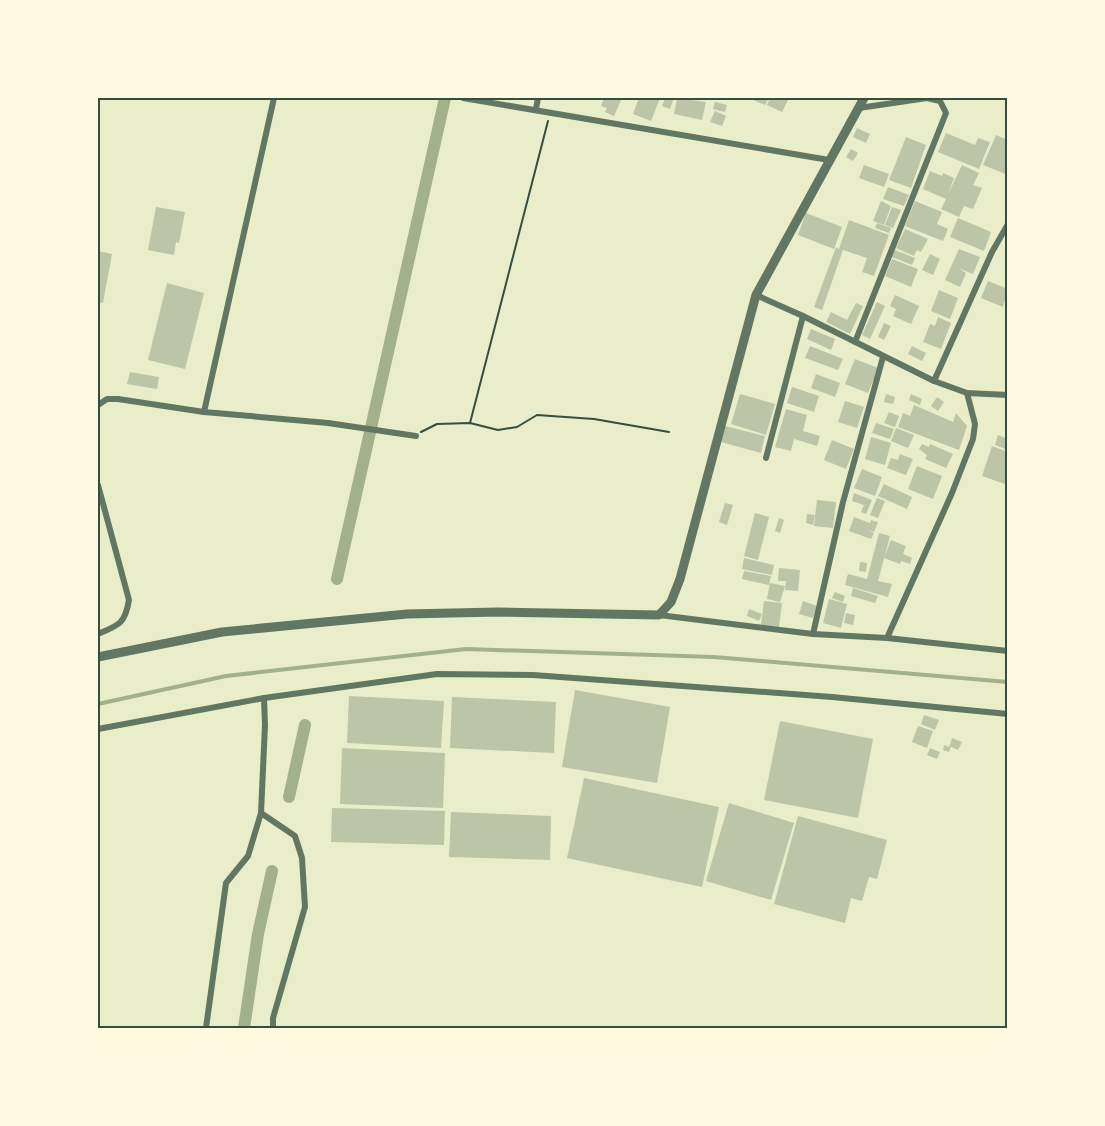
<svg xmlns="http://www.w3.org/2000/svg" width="1105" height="1126" font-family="'DejaVu Sans',sans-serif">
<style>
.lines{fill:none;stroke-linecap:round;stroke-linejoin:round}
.stream{stroke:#a3b18a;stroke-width:4}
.canal{stroke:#a3b18a;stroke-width:12}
.building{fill:#bcc5a7}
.path{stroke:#344e41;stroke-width:2}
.minor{stroke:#617663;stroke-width:6}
.tertiary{stroke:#617663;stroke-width:9}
.neatline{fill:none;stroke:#344e41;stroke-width:2}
</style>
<rect width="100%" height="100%" fill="#e9edc9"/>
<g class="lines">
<polyline class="stream" points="98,704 226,676 466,649 714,657 1008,682"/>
<g class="canal">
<polyline points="337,579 445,98"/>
<polyline points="289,797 305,725"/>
<polyline points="244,1028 258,934 272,871"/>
</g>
</g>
<g class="building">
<polygon points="604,98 622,98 614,116 605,112 607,108 601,106"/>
<polygon points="639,98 660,98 651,121 633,114"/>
<polygon points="665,98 674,98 670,109 662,106"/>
<polygon points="677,98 706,102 702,120 674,114"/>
<polygon points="754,98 769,98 765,105 753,100"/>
<polygon points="770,98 789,98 782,112 767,105"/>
<polygon points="715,102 727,105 725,112 713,109"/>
<polygon points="715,111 726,116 722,126 710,122"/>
<polygon points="857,128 870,134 866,143 853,137"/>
<polygon points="946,133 975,145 978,138 990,142 979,169 938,152"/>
<polygon points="996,135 1008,140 1008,175 983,165"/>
<polygon points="906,137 926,145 911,188 889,180"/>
<polygon points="851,149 858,153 853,161 846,157"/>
<polygon points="864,165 889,174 884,187 859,178"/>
<polygon points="962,165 979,173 973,185 982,188 973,209 964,206 959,217 941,209 946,199 923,189 930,171 942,176 943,173 954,178 948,194"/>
<polygon points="888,187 909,195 904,206 883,199"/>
<polygon points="881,201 891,206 884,225 873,221"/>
<polygon points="915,201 942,212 937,224 948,229 943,241 905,226"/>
<polygon points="156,207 185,212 179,243 176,242 174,255 148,250"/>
<polygon points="892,207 901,210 893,228 885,225"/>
<polygon points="806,213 842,227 834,249 798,235"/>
<polygon points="958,218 991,232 984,251 950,237"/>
<polygon points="849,220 889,235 874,276 862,272 867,258 843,250 822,310 814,307 836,247 839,249"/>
<polygon points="877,223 891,228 889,233 875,228"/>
<polygon points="905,229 928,239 921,252 917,250 914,256 896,248"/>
<polygon points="959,249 980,257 973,274 958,268 966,273 960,287 945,280"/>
<polygon points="895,250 915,258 912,265 892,257"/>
<polygon points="98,251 112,254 103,303 98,302"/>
<polygon points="930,254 940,259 933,275 922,270"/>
<polygon points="892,259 918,269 911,287 885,276"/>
<polygon points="988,281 1008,289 1003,307 981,298"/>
<polygon points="167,283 204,293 185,369 148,360"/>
<polygon points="939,290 958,298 950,319 931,311"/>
<polygon points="895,295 919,306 911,324 893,316 896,309 890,306"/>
<polygon points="877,302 885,306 870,339 862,335"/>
<polygon points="856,303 863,306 850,334 826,322 831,312 847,320"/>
<polygon points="938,317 951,323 941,349 923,342 930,324 935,326"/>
<polygon points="884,323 891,326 884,340 878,337"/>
<polygon points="811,329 835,339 831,350 807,339"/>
<polygon points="810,346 843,359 838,370 805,358"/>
<polygon points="912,346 926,353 922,361 908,354"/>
<polygon points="855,359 878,368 868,393 845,384"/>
<polygon points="130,372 159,377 157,389 127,384"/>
<polygon points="816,374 840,383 835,397 811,388"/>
<polygon points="792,387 819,396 814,412 787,403"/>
<polygon points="740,394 775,404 766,435 731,424"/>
<polygon points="886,394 895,397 893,404 884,402"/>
<polygon points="911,394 922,399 920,405 909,400"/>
<polygon points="937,397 944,402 938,411 931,406"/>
<polygon points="845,401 864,407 857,428 838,422"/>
<polygon points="914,405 953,422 956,413 967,426 959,450 898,427 903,413 910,416"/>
<polygon points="786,409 807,415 803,431 820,436 817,446 794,439 791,451 775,447"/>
<polygon points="889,412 899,416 895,427 884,423"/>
<polygon points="876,423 894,429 890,439 872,433"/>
<polygon points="725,426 765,436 761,453 721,442"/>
<polygon points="896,428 914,435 908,448 891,441"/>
<polygon points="998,435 1008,439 1008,450 995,445"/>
<polygon points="871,437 891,443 885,465 865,459"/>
<polygon points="832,440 854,449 846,469 824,460"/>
<polygon points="922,444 929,447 930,444 953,454 946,468 925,459 927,455 919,449"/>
<polygon points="992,446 1008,452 1008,476 1005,484 982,476"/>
<polygon points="900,454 913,459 906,475 887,468 891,458 898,460"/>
<polygon points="917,466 942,476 933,499 908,489"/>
<polygon points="862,469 882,477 875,496 854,488"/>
<polygon points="884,484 912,497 907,509 878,496"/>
<polygon points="854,493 872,500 866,514 861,512 864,505 852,501"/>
<polygon points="877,498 885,501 878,518 870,515"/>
<polygon points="817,500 836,502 833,528 814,526"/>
<polygon points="725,503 733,505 727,525 719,522"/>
<polygon points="755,513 769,517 758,560 744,556"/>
<polygon points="807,514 815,515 813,525 806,523"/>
<polygon points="854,517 870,523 871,520 878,522 874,532 867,530 874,533 871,539 849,531"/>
<polygon points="779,518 784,520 780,533 775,531"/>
<polygon points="879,533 890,536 878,581 892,584 888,597 845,585 848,574 867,579"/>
<polygon points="891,540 906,546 903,554 912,558 910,564 901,561 900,564 884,558"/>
<polygon points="744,558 774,565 772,575 742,569"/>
<polygon points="860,562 867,563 866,572 859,571"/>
<polygon points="779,568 800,570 798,591 785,590 786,581 778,581"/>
<polygon points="744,571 771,576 769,585 742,579"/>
<polygon points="770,583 785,586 780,602 767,599"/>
<polygon points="853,588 878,596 875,603 851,596"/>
<polygon points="835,592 845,596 843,602 832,598"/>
<polygon points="829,599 847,604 841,628 823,623"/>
<polygon points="764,601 782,603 779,627 761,625"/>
<polygon points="803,601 817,606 813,618 799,614"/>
<polygon points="749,609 762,614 759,621 747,616"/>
<polygon points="846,613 855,615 853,625 844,623"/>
<polygon points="575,690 670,707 657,783 562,767"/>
<polygon points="349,696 444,701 441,748 347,743"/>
<polygon points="452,697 556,702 554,753 450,748"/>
<polygon points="924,715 939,720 935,730 921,724"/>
<polygon points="780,721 873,739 858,818 764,800"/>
<polygon points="918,726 933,731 927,748 912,742"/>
<polygon points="952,738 962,742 958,750 951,747 949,752 943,750 944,745 949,747"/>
<polygon points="342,748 445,753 443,808 340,804"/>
<polygon points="930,748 940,752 937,759 927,755"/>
<polygon points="584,778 719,807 702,887 567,858"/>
<polygon points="729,803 794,823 771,900 706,881"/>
<polygon points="332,808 445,811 444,845 331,842"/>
<polygon points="451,812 551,816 550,860 449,857"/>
<polygon points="798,816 887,840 877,879 869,877 862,901 851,898 845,923 774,904"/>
</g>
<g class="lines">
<g class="path">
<polyline points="470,423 548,121"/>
<polyline points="421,432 437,424 470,423 498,430 517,427 537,415 594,419 669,432"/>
</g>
<g class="minor">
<polyline points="463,98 829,160"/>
<polyline points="536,109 538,98"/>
<polyline points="756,295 803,316 766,458"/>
<polyline points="803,316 934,381 967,393 1008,395"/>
<polyline points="855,342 946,113 940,101 927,98 859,108"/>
<polyline points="883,357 843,502 813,634 887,638 1008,651"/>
<polyline points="934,381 992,252 1008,224"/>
<polyline points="98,405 107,399 118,399 204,412 328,423 416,436"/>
<polyline points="204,412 274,98"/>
<path d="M 98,485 L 129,600 C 125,624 119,625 98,634"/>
<polyline points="659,615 813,634"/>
<polyline points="887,638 952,493 973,439 975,424 967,393"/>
<polyline points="98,729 264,698 437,674 533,675 832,697 1008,714"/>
<polyline points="261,813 295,836 302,858 305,907 273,1018 273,1028"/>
<polyline points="206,1028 226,883 248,856 261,813 265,725 264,698"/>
</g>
<polyline class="tertiary" points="98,657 222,632 407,614 498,612 659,615 671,602 680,579 756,295 864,98"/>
</g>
<rect width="1105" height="1126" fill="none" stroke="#fefae0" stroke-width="198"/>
<rect x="99" y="99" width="907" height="928" class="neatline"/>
</svg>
